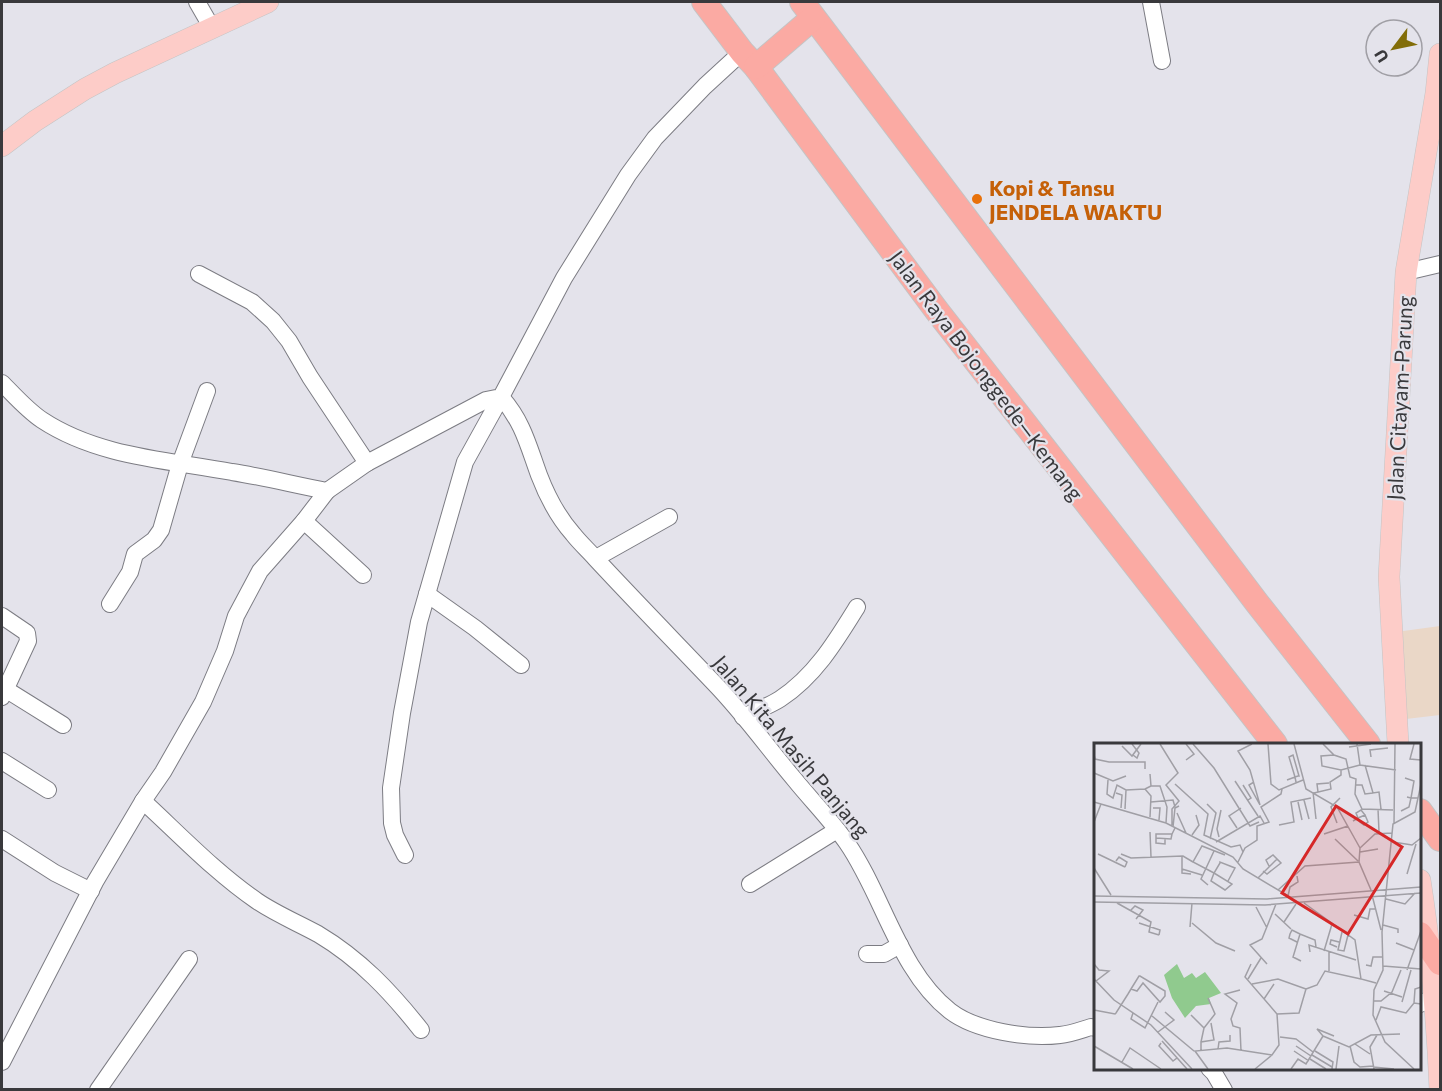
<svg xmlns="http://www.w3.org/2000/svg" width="1442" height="1091" font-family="Commissioner,sans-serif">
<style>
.industrial{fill:#ead7c7}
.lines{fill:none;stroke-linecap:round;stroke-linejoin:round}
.minor-casing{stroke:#7c7c83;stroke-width:18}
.major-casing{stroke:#c4c4c4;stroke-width:22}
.highway-casing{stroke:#c4c4c4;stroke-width:26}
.minor{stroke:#fff;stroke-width:16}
.major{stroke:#fdccc8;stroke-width:21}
.highway{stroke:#fbaaa3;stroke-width:24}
.food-dot{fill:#e8710a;stroke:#e4e3eb;stroke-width:2}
.labels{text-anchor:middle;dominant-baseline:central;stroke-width:4.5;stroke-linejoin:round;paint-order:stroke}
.food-label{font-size:21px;font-weight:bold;fill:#c56008;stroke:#e4e3eb;text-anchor:start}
.street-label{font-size:21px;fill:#39393c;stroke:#e4e3eb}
.inset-road{fill:none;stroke:#a09fa5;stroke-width:1.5}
.view{fill:#d62828;fill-opacity:0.15;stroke:#d62828;stroke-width:3}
.inset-edge{fill:none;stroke:#39393c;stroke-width:3}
</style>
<rect width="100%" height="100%" fill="#e4e3eb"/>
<polygon class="industrial" points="1440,626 1440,715 1406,719 1396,632"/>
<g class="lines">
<defs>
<g id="minor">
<polyline points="197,2 212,28"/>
<polyline points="1151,2 1162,61"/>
<polyline points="1406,272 1440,264"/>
<polyline points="199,274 252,302 273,321 289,341 310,377 367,463"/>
<path d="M 2,383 C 14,395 27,410 42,420 C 98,457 168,460 232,472 C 264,477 295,485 327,491 L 367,463 L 486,400 L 501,397 L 564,278 L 628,175 L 655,138 L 705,86 L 742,52"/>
<polyline points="304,521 363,575"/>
<polyline points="596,558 669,517"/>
<polyline points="427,594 475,628 521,665"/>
<polyline points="110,604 130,572 135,554 154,540 161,530 180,464 207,391"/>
<polyline points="2,616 27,633 28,641 2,697"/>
<polyline points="2,687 63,725"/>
<path d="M 743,717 C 755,711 769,706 780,699 C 815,676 836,641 857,607"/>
<polyline points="2,761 48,790"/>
<path d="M 143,801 C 180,835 216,873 257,901 C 276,914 298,923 318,934 C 360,959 391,992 421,1030"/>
<polyline points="2,839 55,873 91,891"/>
<path d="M 405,855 L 395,835 L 392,823 L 391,788 L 402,713 L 419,622 L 465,462 L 501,397 C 523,422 528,445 539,475 C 547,496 558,517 573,534 C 580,543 588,550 595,558 C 635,601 675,642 715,684 C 744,714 768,748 795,780 C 812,801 832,821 847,843 C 883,895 899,971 950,1011 C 976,1031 1028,1039 1060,1035 C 1071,1034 1081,1030 1091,1027 L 1096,1028"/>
<polyline points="750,884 837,830"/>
<polyline points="867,954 884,954 900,945"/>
<polyline points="1420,1004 1434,997"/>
<polyline points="2,1062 95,882 143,801 163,772 203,702 225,651 236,616 260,571 304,521 327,491"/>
<polyline points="1209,1068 1214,1073 1224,1090"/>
<polyline points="98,1090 189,959"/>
</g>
<g id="major">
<polyline points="2,146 35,121 85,89 115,73 268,2"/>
<polyline points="1398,744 1389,577 1406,272 1436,93 1440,54"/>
<path d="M 1420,880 C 1431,950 1437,1019 1440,1090"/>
</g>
<g id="highway">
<polyline points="704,2 742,52 756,67 937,311 1275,744"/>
<polyline points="802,2 1257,603 1368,744"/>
<polyline points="756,67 813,18"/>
<polyline points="1420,811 1440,839"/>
<polyline points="1420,934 1440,963"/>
</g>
</defs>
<use href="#minor" class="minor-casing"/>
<use href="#major" class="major-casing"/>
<use href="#highway" class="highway-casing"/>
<use href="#minor" class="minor"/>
<use href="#major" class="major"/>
<use href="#highway" class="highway"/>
</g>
<circle class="food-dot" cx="977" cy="199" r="6"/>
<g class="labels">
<g class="food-label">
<text x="989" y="187">Kopi &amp; Tansu<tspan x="989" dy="24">JENDELA WAKTU</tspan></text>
</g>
<g class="street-label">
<text transform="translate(987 375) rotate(53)">Jalan Raya Bojonggede—Kemang</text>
<text transform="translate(1399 398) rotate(-87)">Jalan Citayam-Parung</text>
<text transform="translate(792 746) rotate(50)">Jalan Kita Masih Panjang</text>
</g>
</g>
<g transform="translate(1094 743)">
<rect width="327" height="327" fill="#e4e3eb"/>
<path d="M 83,221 L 90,235 L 98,230 L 102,235 L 111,229 L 127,250 L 115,255 L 117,261 L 102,263 L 91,275 L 78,255 L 70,232 Z" fill="#90ca8e"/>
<path class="inset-road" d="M 38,1 L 45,10 L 43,15 L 39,12M 66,1 L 84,30 L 72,42 L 85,58 L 78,66 L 78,82M 99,1 L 120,25 L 156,83 L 165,79M 158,1 L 144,8 L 156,27 L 166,62M 174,1 L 177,41 L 185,47 L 209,37M 200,1 L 212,46 L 243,64 L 266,105M 229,1 L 240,12 L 252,16 L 256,34 L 262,36 L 261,51 L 268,66 L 299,67M 263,1 L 266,22 L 302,27M 320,1 L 316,16 L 327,17M 28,3 L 38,13 L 47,1M 255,4 L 277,1M 0,12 L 1,16 L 15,19 L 51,19 L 51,26M 240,12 L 227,13 L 228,23 L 247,27 L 266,22M 277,14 L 276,7 L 294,5M 92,17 L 100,11 L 92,1M 271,22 L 279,50 L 285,49 L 287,66M 0,30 L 19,38 L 32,33M 311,35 L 320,38 L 317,55 L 324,55M 14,37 L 13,51 L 19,55 L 23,42 L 32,47 L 51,46 L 57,53 L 56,74M 193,37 L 201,34 L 204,33 L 205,33 L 199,12 L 195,14 L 201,34 L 202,39M 141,38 L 164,73M 160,39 L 155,42 L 166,62M 81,41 L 114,71 L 110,92 L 137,104 L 146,102 L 149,109M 149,42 L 157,55 L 154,57M 261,42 L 268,42 L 271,51 L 279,50M 57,43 L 66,43 L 73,64 L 72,80M 51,46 L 57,43 L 56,31M 219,49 L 222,76M 224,49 L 223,41 L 235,40M 22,50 L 28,52 L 27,65M 220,50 L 237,46 L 236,39 L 247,32 L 247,27M 210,57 L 215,76M 0,59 L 72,80 L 139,114 L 149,126 L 196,154M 57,59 L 79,57 L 81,64M 204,59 L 208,77M 113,61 L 122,70 L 116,96M 59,65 L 66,65 L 65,77M 31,66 L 32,47M 284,66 L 285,89M 307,68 L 315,64 L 317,55 L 313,54M 83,70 L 92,90M 259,78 L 264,75 L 271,72 L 274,79 L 270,82 L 266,79 L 264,75 L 262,70 L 267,67 L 271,72M 0,79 L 7,61M 243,80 L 237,64 L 246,55M 300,81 L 301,1M 185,82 L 200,79 L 197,59 L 217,55M 79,84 L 81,65 L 85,63M 143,85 L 135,73 L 147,65M 56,89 L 57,114M 230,91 L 254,83M 98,92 L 105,82 L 102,72M 125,94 L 123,86 L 127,67M 62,95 L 77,96 L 78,91M 71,96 L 71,101 L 62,100 L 62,91 L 78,91 L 81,85M 241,96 L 264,118M 122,99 L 166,73 L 170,80M 299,99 L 318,102 L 327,95M 266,109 L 284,106M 4,111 L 31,124M 27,111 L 37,115 L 89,113 L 99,119M 131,112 L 108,103 L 99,119 L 120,130 L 138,141 L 131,147 L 117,138 L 120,130 L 126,120 L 126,119 L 141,125 L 134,138M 88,113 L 88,130 L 97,131M 22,118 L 25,114 L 33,119 L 31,124M 144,119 L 151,105 L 163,97 L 163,83 L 175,79 L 167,64 L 187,51 L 188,46M 0,125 L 17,152M 88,126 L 108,132M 169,128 L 173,131 L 187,120 L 179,112 L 172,117 L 175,123M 313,131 L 322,101M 164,135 L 183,116M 114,142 L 107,136 L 120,108M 184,147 L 211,123 L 265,119M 277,147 L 265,119 L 266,105 L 281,91 L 298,90M 278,152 L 287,187M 0,153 L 173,156 L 327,144M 194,153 L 196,144 L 204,139 L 203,133M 292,156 L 311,161 L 321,150M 0,159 L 171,162 L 327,150M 23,160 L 57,179 L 55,189 L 65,192M 210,160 L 261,197 L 267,236 L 282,240M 162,164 L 173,185M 37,167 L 41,163 L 49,167 L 42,176M 181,171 L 197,186M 260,172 L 274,176 L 276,166 L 282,166M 190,179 L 202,161M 45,180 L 66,187 L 65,192M 98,180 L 122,200 L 141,208M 289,182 L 304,186 L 304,190M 96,184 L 98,160M 248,189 L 244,207 L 250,208 L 254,192M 288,189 L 299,81 L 321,69 L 327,41M 288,189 L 289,227 L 280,247 L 279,272 L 291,299 L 320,326M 203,199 L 195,195 L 196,191 L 198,187 L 206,191M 302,200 L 320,207M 243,204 L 236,201 L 237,197 L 245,199M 230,208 L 238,181M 216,209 L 215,202 L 262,217M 207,218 L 199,214 L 206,191 L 221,197 L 222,204M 0,221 L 5,227 L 15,228 L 2,238M 173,221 L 156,202 L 168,196 L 182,161M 272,222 L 277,223 L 279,214 L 288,214M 289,223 L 327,226M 313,227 L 327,188M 235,228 L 235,208M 0,236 L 20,257 L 57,282 L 98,326M 154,236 L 167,215M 158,241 L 184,236 L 212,246 L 205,270 L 183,271M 212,246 L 223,242 L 231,228 L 267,236M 146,247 L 131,251 L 143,260 L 137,276 L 139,283 L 146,285 L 147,308M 290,248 L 308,254M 170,256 L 180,241M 279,258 L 287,258 L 298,249 L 307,227M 308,259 L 317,227M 320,260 L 321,246 L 327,244M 0,267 L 21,271 L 22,270 L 34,251 L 37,246 L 45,233 L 46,233 L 71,248 L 71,253 L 66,259 L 49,240 L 43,248 L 37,246M 39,270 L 37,276 L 51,285 L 64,259M 97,272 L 110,285 L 107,299M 58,273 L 100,308M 282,277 L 287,264 L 312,270 L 320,260 L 327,261M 110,285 L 121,271 L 114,255M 64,289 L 80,277 L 71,269M 229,293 L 223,286 L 240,293M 186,294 L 202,296 L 219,309M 68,298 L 93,326M 67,300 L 65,303 L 79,318 L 83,315M 261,301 L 276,311M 0,303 L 39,326M 202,303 L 217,313M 256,303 L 260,319 L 266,324 L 279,323M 124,306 L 125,299 L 136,298 L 136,292M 107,307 L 107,299 L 120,297 L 117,280M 200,308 L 215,318M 221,308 L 239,319 L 238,326M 218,312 L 238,324M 216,316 L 232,326M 28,319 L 36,305 L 67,326M 279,324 L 300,326M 114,326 L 101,308 L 133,305 L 178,312 L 185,302 L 183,271 L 151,234 L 157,221M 161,326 L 178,312M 197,326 L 204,316 L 212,321 L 229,293 L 255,304 L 277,292 L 306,291M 242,326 L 245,303M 280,326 L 276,304 L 283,292"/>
<path class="view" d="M 242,63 L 308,104 L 254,191 L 188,150 Z"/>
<rect width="327" height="327" class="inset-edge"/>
</g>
<rect width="1442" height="1091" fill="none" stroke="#39393c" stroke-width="6"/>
<g transform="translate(1394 48) rotate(238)"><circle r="28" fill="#e4e3eb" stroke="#a09fa5" stroke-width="1.5"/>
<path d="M0-4.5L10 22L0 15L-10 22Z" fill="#826d08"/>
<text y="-9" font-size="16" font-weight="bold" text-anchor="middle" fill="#39393c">U</text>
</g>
</svg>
